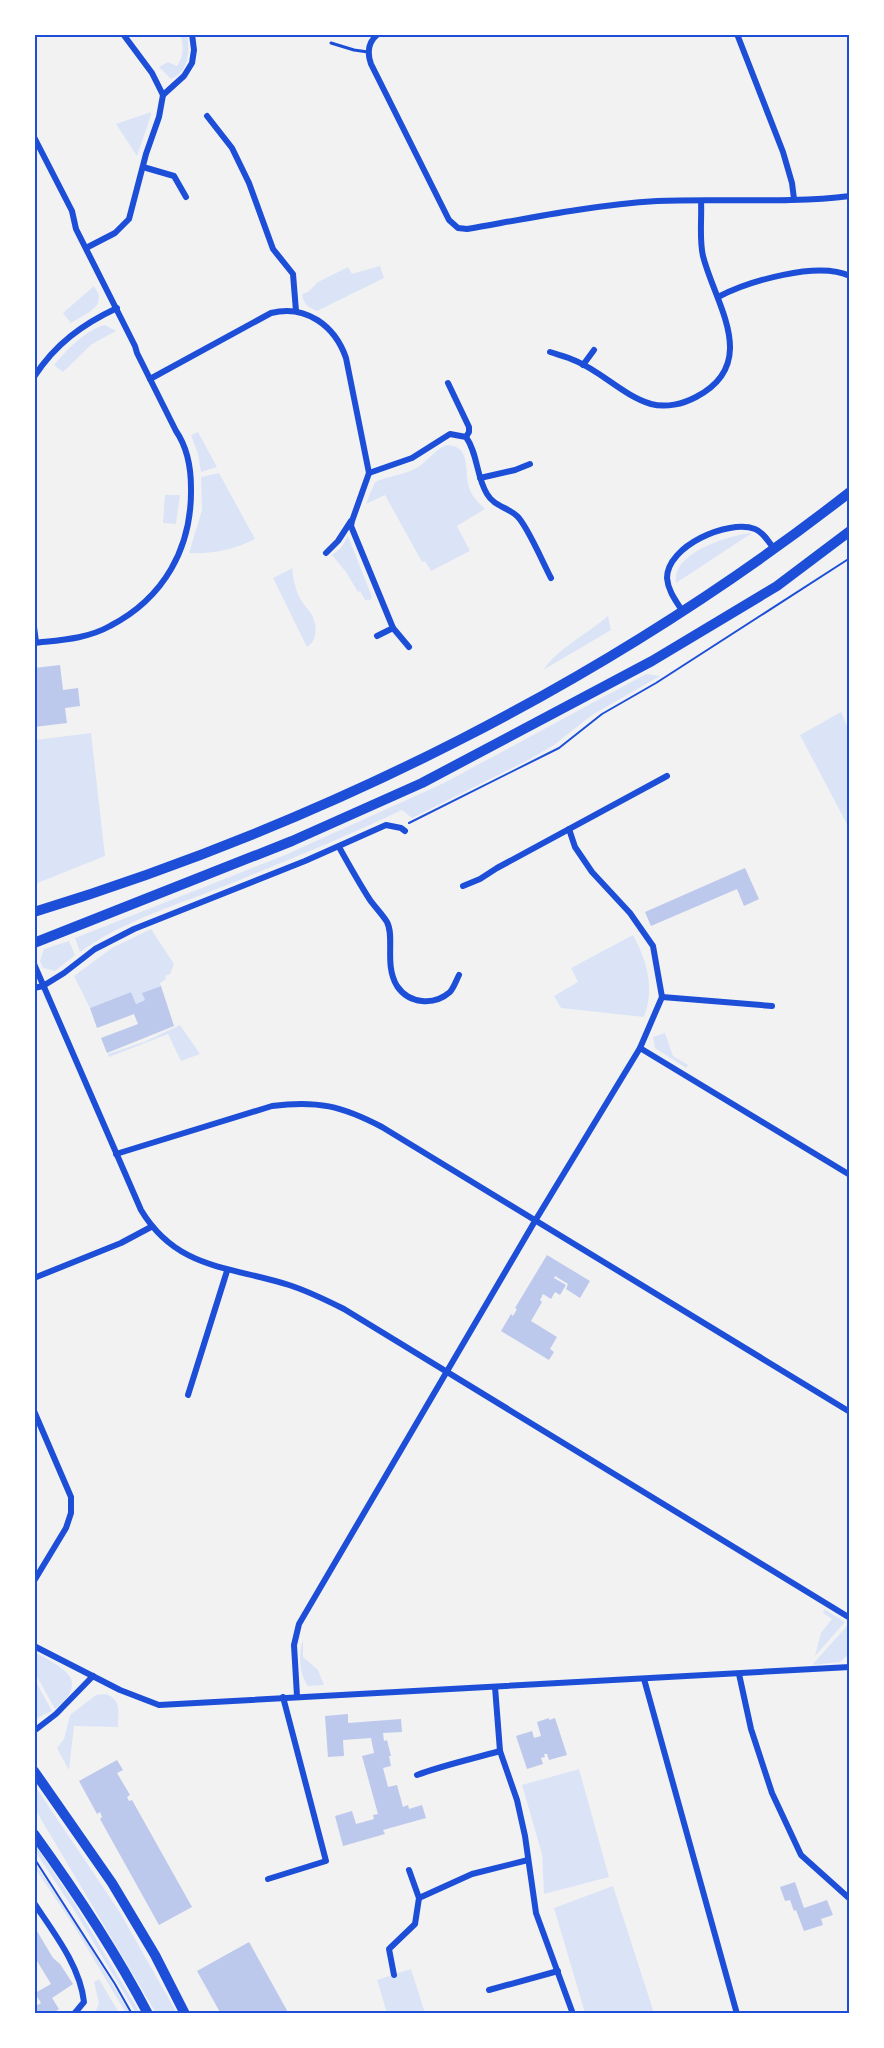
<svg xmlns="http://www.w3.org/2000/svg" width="884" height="2048" font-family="'PT Sans',sans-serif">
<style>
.green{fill:#dbe4f7}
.building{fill:#bdc9ec}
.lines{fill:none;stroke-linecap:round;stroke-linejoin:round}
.path{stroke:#1d4ed8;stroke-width:2}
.service{stroke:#1d4ed8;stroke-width:3}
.minor{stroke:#1d4ed8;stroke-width:6}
.trunk{stroke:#1d4ed8;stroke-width:10}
.neatline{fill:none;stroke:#1d4ed8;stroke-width:2}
</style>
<rect width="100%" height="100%" fill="#f2f2f2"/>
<g class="green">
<path d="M 180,35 L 187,35 C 190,51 189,72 171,79 L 159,67 L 168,62 L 177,66 C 184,57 184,44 180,35 Z"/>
<polygon points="151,112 151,115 137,156 116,124"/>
<path d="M 380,266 L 384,278 L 317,311 C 308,307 304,305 302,294 L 308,292 L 318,282 L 348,267 L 352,274 Z"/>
<polygon points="94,286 99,295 98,304 91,311 71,323 63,313"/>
<path d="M 105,325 L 116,331 L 92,344 L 63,372 L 54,365 C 67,350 85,330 105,325 Z"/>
<polygon points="198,432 217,467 201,472 198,454 191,435"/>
<path d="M 447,445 C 473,446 463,473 470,490 C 473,498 479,503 485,509 L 457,526 L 470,551 L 431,571 L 425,561 L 422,562 L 385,495 L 366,504 L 375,482 C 387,476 400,476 412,470 C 426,465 434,449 447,445 Z"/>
<path d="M 219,473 L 255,539 C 233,550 214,554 189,553 L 202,510 L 201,477 Z"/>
<polygon points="165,495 180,495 176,524 163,523"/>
<path d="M 749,533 L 752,533 L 676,583 C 671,553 726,537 749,533 Z"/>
<polygon points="348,536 372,597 370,600 365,600 360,591 358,592 346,572 332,555 341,548"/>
<path d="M 293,568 C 291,573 297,594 301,600 C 303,604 307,608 310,612 C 317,622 319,640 307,647 L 273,578 Z"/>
<path d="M 608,616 L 611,630 L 543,670 C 560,647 586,635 608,616 Z"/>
<path d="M 646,674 L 660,676 L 592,715 L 554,745 L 530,759 L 412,818 L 402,810 C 341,839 279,864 217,889 C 170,907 122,922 80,952 L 75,938 L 285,855 L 444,783 Z"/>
<polygon points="841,712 849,731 849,828 800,735"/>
<polygon points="91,733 105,856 35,884 35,740"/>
<polygon points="151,929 174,964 170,974 165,976 166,979 160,983 161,986 143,993 145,1000 136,1004 131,992 90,1008 74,976 112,948"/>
<path d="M 633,935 C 647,961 655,988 644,1017 L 561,1008 L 554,996 L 578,982 L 571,968 Z"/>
<polygon points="69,941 75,955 55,971 43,968 40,961 44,949"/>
<polygon points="180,1025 200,1054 181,1061 168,1034 109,1057 108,1054 144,1042"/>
<polygon points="665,1033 673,1056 688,1065 686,1068 655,1048 653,1037"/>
<polygon points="824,1609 845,1622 815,1656 821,1633 832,1619 823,1613"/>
<polygon points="847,1626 849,1629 849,1654 840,1662 812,1665"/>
<path d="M 303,1640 L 303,1657 L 318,1670 L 324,1685 L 308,1686 C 299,1674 298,1654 303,1640 Z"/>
<path d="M 34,1652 C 62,1667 92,1680 55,1709 L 35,1673 Z"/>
<polygon points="35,1680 52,1711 35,1719 34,1719"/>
<path d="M 106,1694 C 122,1700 118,1712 118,1727 L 74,1726 L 69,1770 L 57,1748 L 64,1739 L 70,1715 L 96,1695 Z"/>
<polygon points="579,1769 609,1877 544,1894 542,1854 522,1785"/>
<polygon points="37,1789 119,1911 177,2013 156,2013 35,1809 35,1791"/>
<polygon points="34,1843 75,1904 140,2013 136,2013 76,1913 35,1851"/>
<polygon points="34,1862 84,1937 130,2013 126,2013 74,1926 35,1868"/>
<polygon points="613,1886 654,2013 585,2013 554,1908"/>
<polygon points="411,1969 425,2013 387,2013 377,1980"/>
<polygon points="99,1979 119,2013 95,2013 99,2003 94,1982"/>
</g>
<g class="building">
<polygon points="60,665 63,690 78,688 80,706 65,708 67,723 34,727 34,668"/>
<polygon points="745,868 759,899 744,906 737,889 651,926 645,912"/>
<polygon points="161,986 174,1026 107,1053 101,1038 138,1024 134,1014 97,1028 90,1008 131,992 136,1004 145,1000 142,993"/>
<polygon points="547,1255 590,1281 580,1298 566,1289 568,1284 555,1276 554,1278 566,1285 560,1295 555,1292 551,1299 543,1294 540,1300 542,1302 531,1321 557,1337 550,1349 554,1352 549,1360 501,1331 511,1314 513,1316 517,1309 515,1308"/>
<polygon points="348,1714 348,1723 401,1719 402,1732 383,1733 384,1741 387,1740 391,1756 389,1756 391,1766 383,1768 388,1787 397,1785 403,1807 408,1805 409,1809 422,1805 426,1818 383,1830 385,1834 343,1846 335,1816 352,1811 356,1824 374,1819 373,1815 378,1814 362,1756 374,1753 371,1738 343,1740 344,1756 328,1757 325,1716"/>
<polygon points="549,1718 549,1720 555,1718 567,1755 549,1760 547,1754 544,1754 545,1757 541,1758 543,1764 527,1769 516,1736 532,1731 534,1738 541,1736 537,1722"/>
<polygon points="117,1760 123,1770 117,1773 130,1795 127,1797 129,1801 132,1800 192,1907 159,1925 100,1819 102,1817 100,1812 97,1814 79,1781"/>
<polygon points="795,1882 804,1908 827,1900 833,1915 821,1919 823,1925 804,1931 796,1910 794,1911 790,1900 785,1901 780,1887"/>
<polygon points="34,1926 53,1958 60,1964 73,1984 52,1998 59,2009 52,2014 34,2014 34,2007 41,2003 35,1993 51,1984 34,1956"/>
<polygon points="249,1942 289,2014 221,2014 197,1971"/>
</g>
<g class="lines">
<g class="path">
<polyline points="409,823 559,748 602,714 656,683 850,558"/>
<polyline points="34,1858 115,1984 132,2014"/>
</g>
<polyline class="service" points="331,43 354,50 368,52"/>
<g class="minor">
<polyline points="123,34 152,73 163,95"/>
<path d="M 378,34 C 368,42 367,53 371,64 L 449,220 L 458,228 L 467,229 C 530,218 593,205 657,201 C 721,198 786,204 850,196"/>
<polyline points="737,34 783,152 792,183 794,199"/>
<polyline points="207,116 232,148 249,183 273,249 293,274 296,311"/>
<path d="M 34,137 L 72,211 L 76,229 L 135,346 L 137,353 L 176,431 C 187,447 191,469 191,488 C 192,548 164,598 110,626 C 87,639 60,640 34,643"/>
<polyline points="143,167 174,176 186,197"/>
<polyline points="86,248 115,233 129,219 146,154 159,117 163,95 184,76 192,63 194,50 192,34"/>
<path d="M 718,297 C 749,281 817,261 850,276"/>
<path d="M 550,352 C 559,355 568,357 576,361 C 602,372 624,396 651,404 C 666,408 683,404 696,397 C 761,363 715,304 703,256 C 699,239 702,218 701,201"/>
<polyline points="583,365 594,350"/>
<path d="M 34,377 C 55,344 83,324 117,308"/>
<path d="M 150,379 L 271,313 C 306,304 335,326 346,358 L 369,473 L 352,521 L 351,526 L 393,628 L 409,647"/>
<polyline points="448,383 469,427 469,432 466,437"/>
<path d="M 369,473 L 412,458 L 450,434 L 466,437 C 478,454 476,476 487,494 C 494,506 507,507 517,516 C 527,525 543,563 551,578"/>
<polyline points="480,478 515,470 530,464"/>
<polyline points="326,553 338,541 351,521"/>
<path d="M 683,612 C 676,601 668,591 667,578 C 667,546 728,519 755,529 C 763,532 769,542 774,549"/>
<polyline points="34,627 36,642"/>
<polyline points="377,636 393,628"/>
<path d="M 339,847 C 349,865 359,883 370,900 C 375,907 382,914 387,922 C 395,937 384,965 397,986 C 409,1004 434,1006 450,992 C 454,987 456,981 459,975"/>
<polyline points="463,886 480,879 497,868 667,776"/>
<path d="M 34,964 L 141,1210 C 177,1270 230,1266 289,1285 C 308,1291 326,1300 344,1309 L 850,1618"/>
<polyline points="34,988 43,986 64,973 95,949 134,929 305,861 386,825 401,828 405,831"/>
<polyline points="662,997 772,1006"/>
<polyline points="640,1048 850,1175"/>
<path d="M 116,1154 L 272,1106 C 317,1100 342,1106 382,1127 L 850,1412"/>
<polyline points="34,1278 121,1243 151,1227"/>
<polyline points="188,1395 227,1271"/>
<polyline points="34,1411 71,1497 71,1513 66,1528 34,1581"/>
<polyline points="34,1646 120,1690 159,1705 850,1667"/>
<polyline points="739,1674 751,1729 772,1793 801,1855 850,1899"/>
<polyline points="644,1679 737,2014"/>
<polyline points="495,1687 500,1751 517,1800 525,1836 536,1913 573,2014"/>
<polyline points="297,1696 294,1645 299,1624 535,1221 640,1048 662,997 653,946 630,913 592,872 575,847 569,829"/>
<polyline points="34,1731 56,1714 93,1676"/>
<path d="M 417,1775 C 444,1765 472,1759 500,1751"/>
<polyline points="268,1879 326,1861 283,1697"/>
<polyline points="419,1898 472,1874 528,1860"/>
<path d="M 34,1903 C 54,1933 80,1966 84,2002 L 74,2014"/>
<polyline points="394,1975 389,1949 415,1924 419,1898 409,1870"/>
<polyline points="489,1990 558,1971"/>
</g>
<g class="trunk">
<path d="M 34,912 C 327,822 608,681 850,492"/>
<polyline points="34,943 292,841 422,783 652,661 777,586 850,531"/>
<polyline points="34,1771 112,1883 155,1955 185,2014"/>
<path d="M 34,1834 C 76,1892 115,1951 148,2014"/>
</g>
</g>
<rect width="884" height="2048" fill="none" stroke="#ffffff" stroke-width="72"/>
<rect x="36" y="36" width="812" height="1976" class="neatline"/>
</svg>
